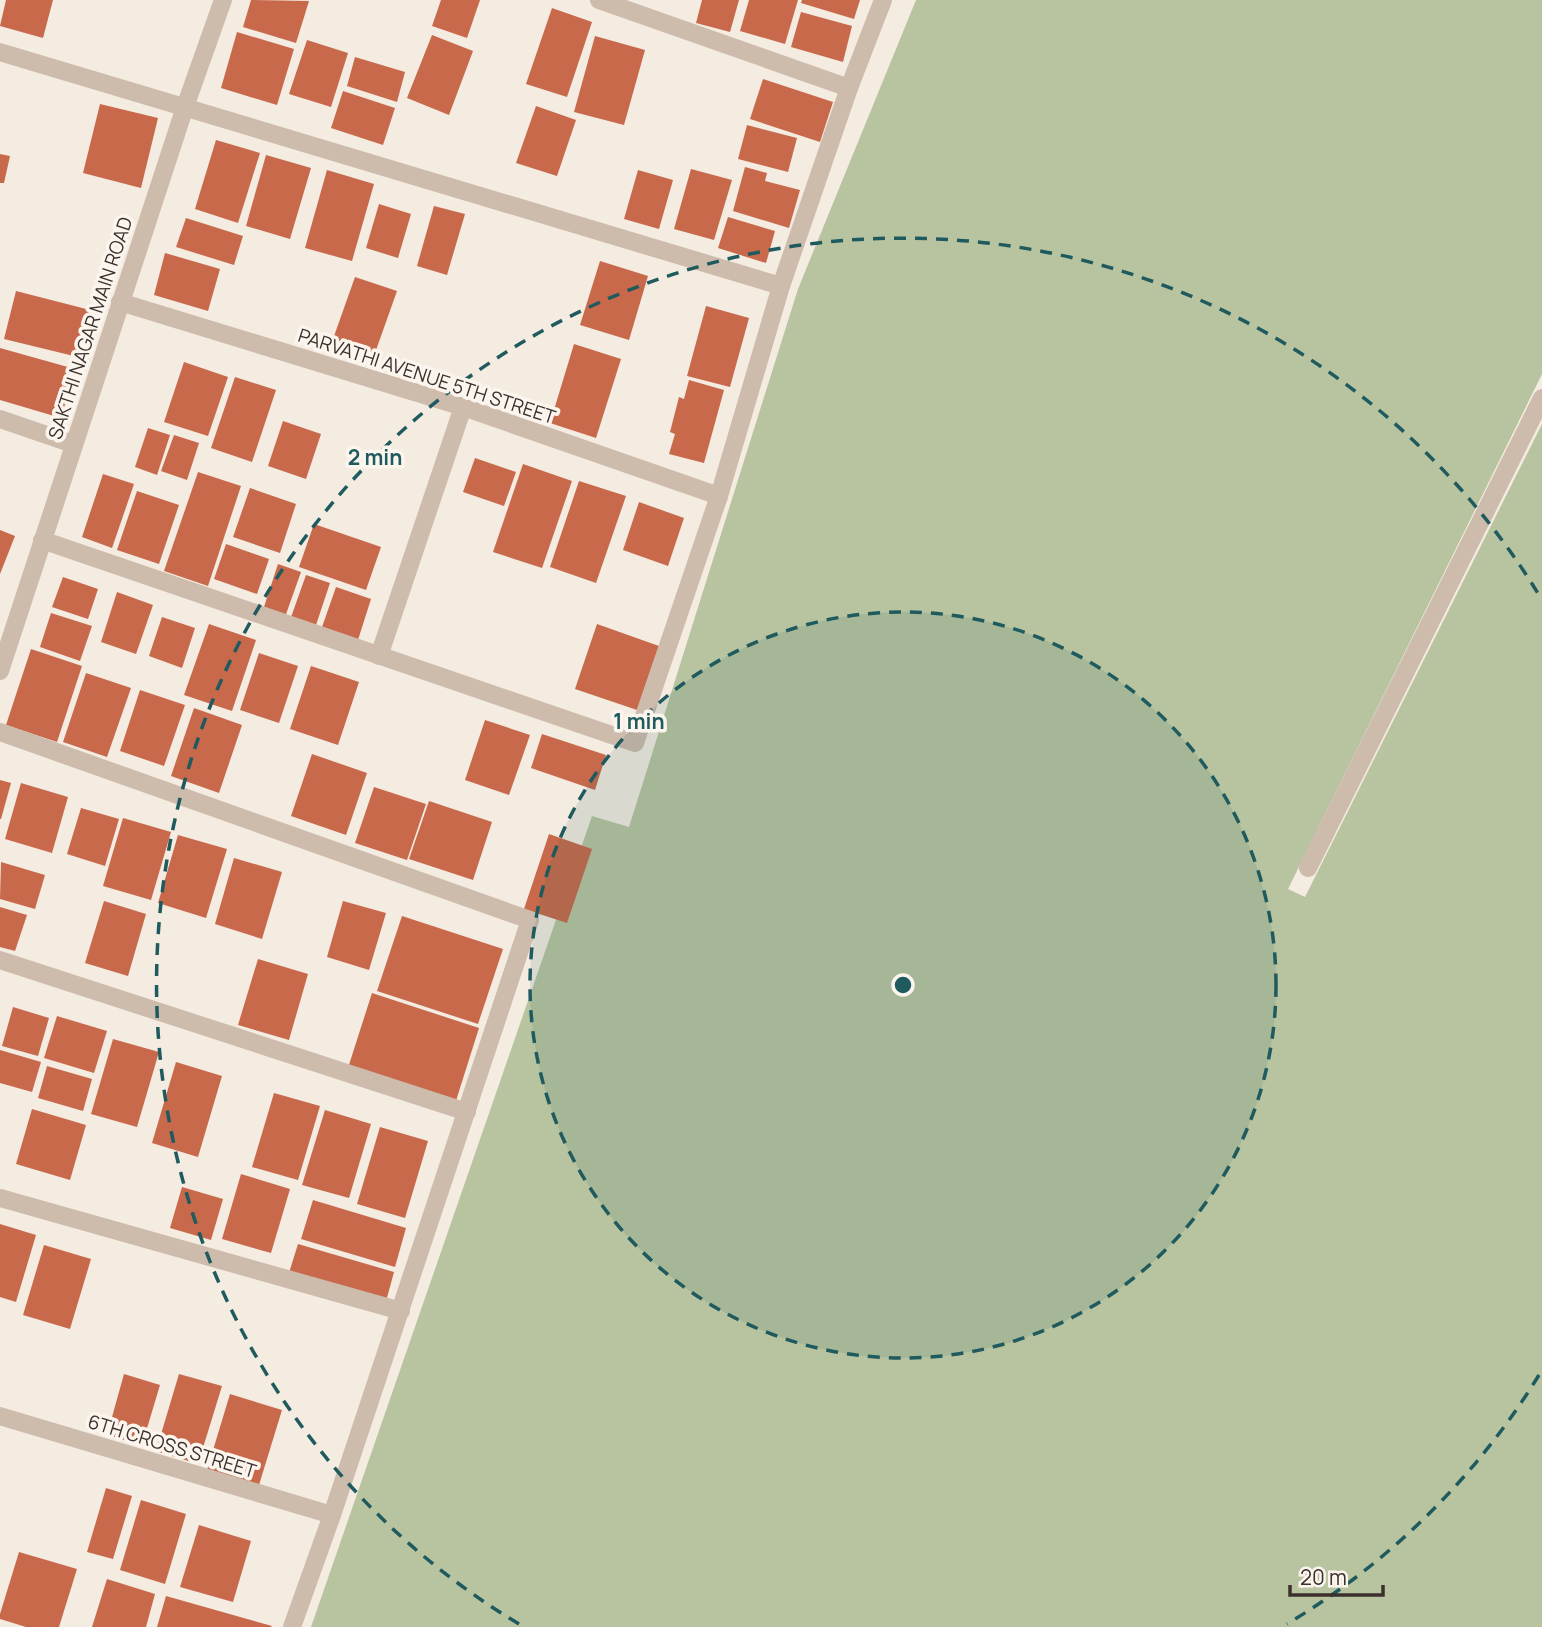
<svg xmlns="http://www.w3.org/2000/svg" width="1542" height="1627" font-family="Manrope,sans-serif">
<style>
.green{fill:#b8c4a0}
.building{fill:#c8694b}
.lines{fill:none;stroke-linecap:round;stroke-linejoin:round}
.service{stroke:#cdbbac;stroke-width:18}
.minor{stroke:#cdbbac;stroke-width:18}
.ring{fill:none;stroke:#1f5a5e;stroke-width:3.5;stroke-dasharray:12 9}
.labels{text-anchor:middle;dominant-baseline:central;stroke-width:7;stroke-linejoin:round;paint-order:stroke}
.street-label{font-size:19px;fill:#3b302b;stroke:#fbf5ee}
.centre{fill:#1f5a5e;stroke:#fbf5ee;stroke-width:3.5}
.ring-label{font-size:21px;text-anchor:middle;font-weight:bold;fill:#1f5a5e;stroke:#fbf5ee;stroke-width:7;stroke-linejoin:round;paint-order:stroke}
</style>
<rect width="100%" height="100%" fill="#f4ebe1"/>
<polygon class="green" points="916,0 1542,0 1542,374 1288,889 1305,897 1542,424 1542,1627 311,1627 592,816 629,827 798,289"/>
<g class="building">
<polygon points="6,0 53,0 43,38 0,26"/>
<polygon points="251,0 309,1 296,43 243,27"/>
<polygon points="441,0 480,0 467,38 432,26"/>
<polygon points="702,0 739,0 730,32 696,23"/>
<polygon points="749,0 798,0 785,44 740,31"/>
<polygon points="802,0 860,0 854,19 801,3"/>
<polygon points="552,8 592,22 567,97 526,84"/>
<polygon points="801,12 852,26 843,62 791,47"/>
<polygon points="237,32 294,49 277,105 221,88"/>
<polygon points="432,35 473,51 449,115 407,98"/>
<polygon points="595,36 645,50 624,125 574,112"/>
<polygon points="307,40 348,53 331,107 289,94"/>
<polygon points="355,57 405,72 397,102 347,86"/>
<polygon points="763,79 833,102 820,142 750,119"/>
<polygon points="343,91 395,108 383,145 331,128"/>
<polygon points="100,104 158,118 141,188 83,173"/>
<polygon points="536,106 576,120 557,176 516,163"/>
<polygon points="747,125 797,138 788,172 738,159"/>
<polygon points="216,140 260,153 238,223 195,209"/>
<polygon points="0,154 10,156 4,183 0,183"/>
<polygon points="266,155 311,168 290,239 246,226"/>
<polygon points="745,167 767,173 765,181 800,190 789,228 733,211"/>
<polygon points="691,169 732,180 714,240 674,229"/>
<polygon points="327,170 374,184 352,261 305,248"/>
<polygon points="638,170 673,180 659,229 624,219"/>
<polygon points="379,204 411,214 398,258 366,248"/>
<polygon points="434,206 465,214 447,275 417,266"/>
<polygon points="728,217 775,231 766,263 718,248"/>
<polygon points="186,218 243,236 234,265 176,247"/>
<polygon points="165,253 220,269 208,311 154,295"/>
<polygon points="600,261 648,276 629,340 580,325"/>
<polygon points="355,277 397,291 375,353 333,339"/>
<polygon points="16,291 94,311 82,358 4,339"/>
<polygon points="706,306 749,318 730,387 687,376"/>
<polygon points="574,344 621,359 596,438 550,423"/>
<polygon points="0,348 75,369 61,418 0,400"/>
<polygon points="184,362 228,377 208,436 164,422"/>
<polygon points="235,377 276,390 252,462 211,448"/>
<polygon points="689,380 724,390 704,463 669,454 675,434 670,432 679,397 684,399"/>
<polygon points="283,421 321,434 306,479 268,466"/>
<polygon points="148,428 170,435 157,475 135,467"/>
<polygon points="174,435 199,443 187,480 161,471"/>
<polygon points="475,458 516,472 504,506 463,492"/>
<polygon points="523,464 572,481 542,568 493,552"/>
<polygon points="198,472 241,486 208,586 164,571"/>
<polygon points="103,474 134,484 112,548 82,537"/>
<polygon points="579,481 626,496 596,583 550,567"/>
<polygon points="250,488 296,504 280,553 233,537"/>
<polygon points="137,491 179,505 159,564 117,550"/>
<polygon points="639,502 684,518 668,566 623,550"/>
<polygon points="314,524 381,547 366,590 299,567"/>
<polygon points="0,530 15,536 0,574"/>
<polygon points="226,544 269,559 257,594 214,579"/>
<polygon points="278,564 301,572 285,617 263,610"/>
<polygon points="306,575 330,583 315,628 290,620"/>
<polygon points="63,577 98,589 88,619 52,607"/>
<polygon points="336,587 371,599 357,643 321,630"/>
<polygon points="117,592 153,605 136,654 101,642"/>
<polygon points="51,613 92,626 80,661 40,647"/>
<polygon points="162,617 195,628 182,668 149,656"/>
<polygon points="209,624 256,640 232,711 184,695"/>
<polygon points="597,624 659,646 637,710 575,689"/>
<polygon points="31,649 82,666 57,742 6,725"/>
<polygon points="259,653 298,666 279,723 240,710"/>
<polygon points="311,666 359,682 338,745 290,729"/>
<polygon points="86,673 131,688 107,757 63,742"/>
<polygon points="140,690 185,705 164,766 120,751"/>
<polygon points="194,708 242,725 219,793 171,776"/>
<polygon points="485,720 530,735 509,795 465,780"/>
<polygon points="542,734 606,755 595,790 531,768"/>
<polygon points="312,754 367,773 346,835 291,816"/>
<polygon points="0,780 11,783 1,819 0,819"/>
<polygon points="21,783 68,797 52,853 5,839"/>
<polygon points="374,787 426,804 407,860 355,843"/>
<polygon points="429,801 492,822 473,880 409,859"/>
<polygon points="81,808 119,819 105,866 67,854"/>
<polygon points="123,818 171,832 151,900 103,886"/>
<polygon points="549,834 592,849 567,923 524,909"/>
<polygon points="178,835 227,849 206,918 158,903"/>
<polygon points="234,858 282,872 262,939 215,924"/>
<polygon points="1,862 45,875 35,909 0,899"/>
<polygon points="104,901 146,914 128,976 85,963"/>
<polygon points="343,901 386,913 369,970 327,957"/>
<polygon points="0,907 27,915 15,951 0,947"/>
<polygon points="402,916 503,949 478,1024 377,991"/>
<polygon points="258,959 308,974 289,1040 238,1025"/>
<polygon points="372,993 479,1028 454,1107 347,1071"/>
<polygon points="13,1007 49,1018 38,1056 2,1046"/>
<polygon points="57,1016 107,1031 94,1073 44,1058"/>
<polygon points="113,1039 159,1052 137,1127 91,1114"/>
<polygon points="0,1050 41,1062 32,1092 0,1083"/>
<polygon points="176,1062 222,1076 198,1157 152,1143"/>
<polygon points="47,1066 92,1079 83,1111 38,1098"/>
<polygon points="274,1093 320,1106 298,1180 252,1167"/>
<polygon points="32,1109 86,1125 70,1180 16,1164"/>
<polygon points="325,1110 371,1124 349,1198 302,1185"/>
<polygon points="380,1127 428,1141 405,1218 357,1204"/>
<polygon points="241,1174 290,1189 271,1253 222,1239"/>
<polygon points="182,1187 223,1199 211,1240 170,1228"/>
<polygon points="313,1200 406,1228 395,1267 301,1239"/>
<polygon points="0,1224 36,1235 16,1302 0,1297"/>
<polygon points="298,1244 394,1272 385,1305 288,1276"/>
<polygon points="44,1245 91,1259 70,1329 23,1315"/>
<polygon points="124,1374 160,1385 142,1445 107,1435"/>
<polygon points="179,1374 222,1386 198,1464 156,1451"/>
<polygon points="230,1394 282,1410 259,1485 207,1470"/>
<polygon points="106,1488 132,1496 113,1559 87,1552"/>
<polygon points="141,1500 186,1514 165,1584 120,1570"/>
<polygon points="199,1525 251,1541 233,1602 180,1587"/>
<polygon points="19,1552 77,1569 59,1627 26,1627 0,1619 0,1614"/>
<polygon points="107,1579 155,1594 146,1627 92,1627"/>
<polygon points="166,1596 272,1626 271,1627 157,1627"/>
</g>
<g class="lines">
<polyline class="service" points="1308,868 1542,398"/>
<g class="minor">
<polyline points="599,0 849,88"/>
<polyline points="0,52 781,286"/>
<polyline points="120,302 463,407 719,496"/>
<polyline points="0,419 73,444"/>
<polyline points="42,540 635,743 719,496 781,286 849,88 883,0"/>
<polyline points="379,656 463,407"/>
<polyline points="0,671 185,107 223,0"/>
<polyline points="0,732 530,920 332,1515 292,1627"/>
<polyline points="0,960 467,1112"/>
<polyline points="0,1198 401,1311"/>
<polyline points="0,1416 332,1515"/>
</g>
</g>
<circle cx="903" cy="985" r="373" fill="#1f5a5e" fill-opacity=".12"/>
<g class="ring">
<circle cx="903" cy="985" r="373"/>
<path d="M1539 1375A746 746 0 0 1 1287 1624M519 1624A746 746 0 1 1 1539 595"/>
</g>
<g class="labels">
<g class="street-label">
<text transform="translate(90 328) rotate(-72)">SAKTHI NAGAR MAIN ROAD</text>
<text transform="translate(427 376) rotate(18)">PARVATHI AVENUE 5TH STREET</text>
<text transform="translate(172 1446) rotate(17)">6TH CROSS STREET</text>
</g>
</g>
<circle cx="903" cy="985" r="10" class="centre"/>
<g class="ring-label">
<text x="375" y="465">2 min</text>
<text x="639" y="729">1 min</text>
</g>
<path d="M1290 1585v10h93v-10" fill="none" stroke="#3b302b" stroke-width="3.5"/>
<text x="1300" y="1585" font-size="21" fill="#3b302b" stroke="#fbf5ee" stroke-width="5" paint-order="stroke">20 m</text>
</svg>
